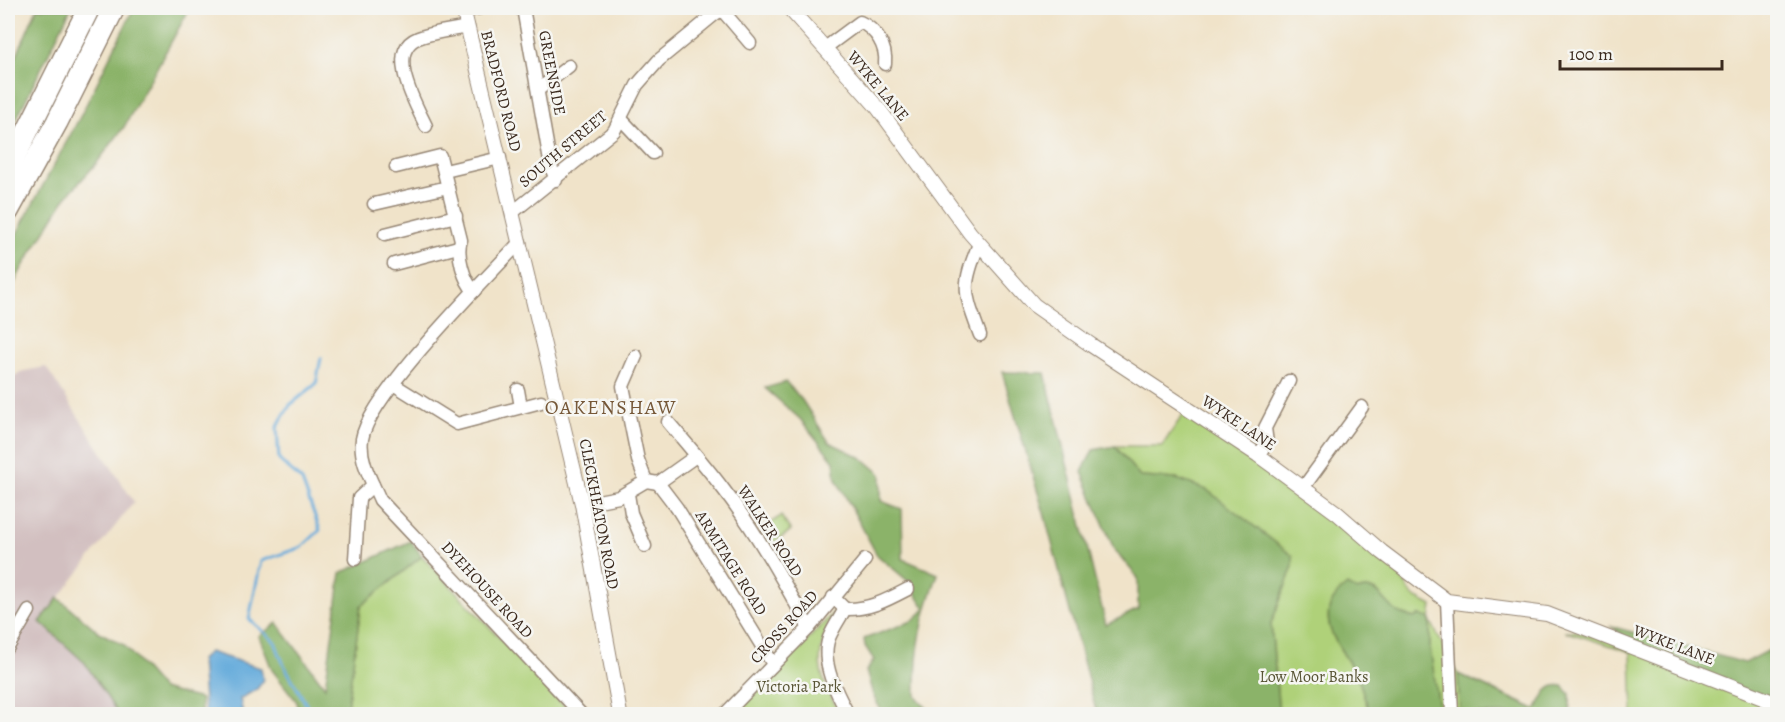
<svg xmlns="http://www.w3.org/2000/svg" width="1785" height="722" font-family="Alegreya,serif">
<style>
.industrial{fill:#d2bfc0}
.green{fill:#afd179;stroke:#757e4c;stroke-width:1.5}
.forest{fill:#8bb369;stroke:#636e44;stroke-width:1.5}
.water{fill:#65abdb;stroke:#506a7c;stroke-width:1.5}
.lines{fill:none;stroke-linecap:round;stroke-linejoin:round}
.stream{stroke:#65abdb;stroke-width:3}
.minor-casing{stroke:#968674;stroke-width:15}
.tertiary-casing{stroke:#968674;stroke-width:16}
.motorway-casing{stroke:#968674;stroke-width:24}
.minor{stroke:#fff;stroke-width:12}
.tertiary{stroke:#fff;stroke-width:14}
.motorway{stroke:#fff;stroke-width:21}
.labels{text-anchor:middle;dominant-baseline:central;stroke-width:5;stroke-linejoin:round;paint-order:stroke}
.street-label{font-size:16px;fill:#3b2a1e;stroke:#f6f6f2}
.park-label{font-size:16px;fill:#585435;stroke:#f6f6f2}
.quarter-label{font-size:20px;letter-spacing:1.5px;fill:#765838;stroke:#f6f6f2}
</style>
<rect width="100%" height="100%" fill="#f6f6f2"/>
<filter id="ink" filterUnits="userSpaceOnUse"><feTurbulence type="fractalNoise" baseFrequency=".0167" numOctaves="2"/><feDisplacementMap in="SourceGraphic" scale="12" xChannelSelector="R" yChannelSelector="G"/><feConvolveMatrix kernelMatrix="1 2 1 2 8 2 1 2 1" color-interpolation-filters="sRGB"/></filter>
<filter id="wash" filterUnits="userSpaceOnUse"><feTurbulence type="fractalNoise" baseFrequency=".008" numOctaves="4" result="noise"/><feDisplacementMap in="SourceGraphic" scale="24" xChannelSelector="R" yChannelSelector="G"/><feGaussianBlur stdDeviation="1.35" result="paint"/><feColorMatrix in="noise" values="0 0 0 0 0 0 0 0 0 0 0 0 0 0 0 0 0 1.4 0 .05"/><feComposite in="paint" operator="in"/></filter>
<g filter="url(#wash)">
<rect width="100%" height="100%" fill="#f0e3c9"/>
<polygon class="industrial" points="46,367 134,502 40,622 85,663 118,714 8,714 8,379 24,371"/>
<g class="green">
<path d="M 1184,413 L 1227,439 L 1345,525 L 1397,571 L 1413,596 L 1432,606 L 1430,620 L 1458,674 L 1546,714 L 1440,714 L 1430,648 L 1430,619 C 1420,619 1410,618 1401,614 C 1382,606 1383,581 1357,591 L 1347,586 C 1306,617 1343,647 1358,679 C 1363,690 1366,703 1370,714 L 1279,714 L 1271,624 L 1293,566 L 1177,479 L 1140,477 L 1115,446 L 1162,446 Z"/>
<polygon points="781,516 791,531 771,544 762,528"/>
<polygon points="422,556 572,714 346,714 361,606"/>
<path d="M 834,612 C 814,655 815,674 841,714 L 736,714 Z"/>
<polygon points="1564,631 1575,631 1664,655 1766,697 1777,705 1777,714 1633,714 1631,652"/>
</g>
<g class="forest">
<polygon points="37,8 71,8 8,136 8,76"/>
<polygon points="134,8 190,8 124,127 96,164 66,197 22,268 8,296 8,250 81,115"/>
<polygon points="1002,372 1045,373 1106,625 1138,609 1138,578 1114,549 1082,472 1093,450 1115,446 1140,477 1177,479 1207,490 1293,556 1293,566 1271,624 1279,714 1097,714 1044,513"/>
<path d="M 786,382 L 802,400 L 829,442 L 862,458 L 881,474 L 881,501 L 902,509 L 903,559 L 938,574 C 922,618 915,649 916,696 L 932,714 L 883,714 L 873,695 L 866,671 L 874,660 L 865,646 L 864,639 L 912,621 L 925,609 L 909,582 L 877,555 L 836,479 L 834,461 L 800,419 L 765,388 Z"/>
<polygon points="411,541 422,556 361,606 346,714 296,714 297,702 272,670 259,636 277,623 325,687 341,573"/>
<path d="M 1347,585 L 1357,591 C 1377,583 1382,599 1396,611 C 1401,615 1408,616 1414,618 L 1420,615 L 1430,619 L 1430,648 L 1440,714 L 1370,714 C 1366,703 1363,690 1358,679 C 1343,647 1306,617 1347,585 Z"/>
<polygon points="58,598 99,632 124,645 162,689 201,699 201,714 118,714 85,663 40,622"/>
<polygon points="1610,626 1745,663 1777,646 1777,704 1640,649"/>
<path d="M 1458,674 L 1536,710 C 1543,697 1546,683 1563,686 L 1570,694 L 1570,714 L 1460,714 Z"/>
</g>
<polygon class="water" points="209,652 261,668 263,681 257,689 240,699 243,714 205,714 201,660"/>
<g class="lines">
<polyline class="stream" points="305,714 307,706 283,663 275,642 249,619 261,561 302,547 320,530 302,481 279,460 277,427 290,405 316,384 321,358"/>
</g>
</g>
<g filter="url(#ink)">
<g class="lines">
<defs>
<g id="minor">
<polyline points="523,8 551,167 556,180"/>
<polyline points="464,11 480,8"/>
<path d="M 825,48 L 860,22 C 876,29 887,47 885,64"/>
<polyline points="538,90 569,66"/>
<polyline points="622,120 653,153"/>
<path d="M 426,126 C 416,105 385,51 418,38 C 433,32 452,30 468,27"/>
<path d="M 396,167 L 440,156 L 461,240 C 456,254 464,281 474,291"/>
<polyline points="445,171 500,158"/>
<polyline points="374,204 448,187"/>
<polyline points="513,212 614,131 637,85 659,60 715,14 722,10 750,43"/>
<polyline points="385,234 456,216"/>
<path d="M 520,242 C 486,279 369,395 362,439 C 359,461 372,481 380,500 L 581,714"/>
<path d="M 979,244 C 961,288 964,291 980,335"/>
<polyline points="394,264 458,247"/>
<polyline points="636,356 623,386 638,460 646,481"/>
<polyline points="393,384 457,424 541,402"/>
<polyline points="518,390 521,407"/>
<path d="M 668,422 C 687,444 706,466 724,490 C 757,533 783,580 809,628"/>
<polyline points="1258,455 1267,443 1265,428 1289,381"/>
<polyline points="658,483 677,508 773,664"/>
<polyline points="1303,488 1362,407"/>
<polyline points="628,494 631,513 645,546"/>
<polyline points="582,504 619,497 646,481 658,483 696,456"/>
<polyline points="355,559 359,498 373,485"/>
<path d="M 833,597 L 845,609 C 869,610 887,600 908,589"/>
<polyline points="1447,601 1452,714"/>
<path d="M 845,609 C 840,618 833,628 829,638 C 820,662 837,694 848,714"/>
<polyline points="8,647 29,611"/>
<polyline points="725,714 809,628 865,560"/>
</g>
<g id="tertiary">
<polyline points="463,8 582,504 620,714"/>
<polyline points="789,8 878,108 970,233 1034,305 1091,345 1258,455 1337,513 1382,552 1447,601 1547,614 1778,704"/>
</g>
<g id="motorway">
<polyline points="8,170 89,8"/>
<polyline points="8,211 57,122 114,8"/>
</g>
</defs>
<use href="#minor" class="minor-casing"/>
<use href="#tertiary" class="tertiary-casing"/>
<use href="#motorway" class="motorway-casing"/>
<use href="#minor" class="minor"/>
<use href="#tertiary" class="tertiary"/>
<use href="#motorway" class="motorway"/>
</g>
</g>
<g class="labels">
<g class="street-label">
<text transform="translate(552 73) rotate(79)">GREENSIDE</text>
<text transform="translate(878 86) rotate(50)">WYKE LANE</text>
<text transform="translate(501 91) rotate(76)">BRADFORD ROAD</text>
<text transform="translate(563 149) rotate(-40)">SOUTH STREET</text>
<text transform="translate(1239 423) rotate(34)">WYKE LANE</text>
<text transform="translate(599 514) rotate(79)">CLECKHEATON ROAD</text>
<text transform="translate(770 531) rotate(57)">WALKER ROAD</text>
<text transform="translate(731 563) rotate(58)">ARMITAGE ROAD</text>
<text transform="translate(487 590) rotate(47)">DYEHOUSE ROAD</text>
<text transform="translate(784 627) rotate(-48)">CROSS ROAD</text>
<text transform="translate(1674 645) rotate(21)">WYKE LANE</text>
</g>
<g class="park-label">
<text x="1314" y="677">Low Moor Banks</text>
<text x="799" y="687">Victoria Park</text>
</g>
<g class="quarter-label">
<text x="611" y="407">OAKENSHAW</text>
</g>
</g>
<rect width="1785" height="722" fill="none" stroke="#f6f6f2" stroke-width="30"/>
<path d="M1560 60v9h162v-9" fill="none" stroke="#3b2a1e" stroke-width="3"/>
<text x="1569" y="60" font-size="18" fill="#3b2a1e" stroke="#f6f6f2" stroke-width="4.5" paint-order="stroke">100 m</text>
</svg>
